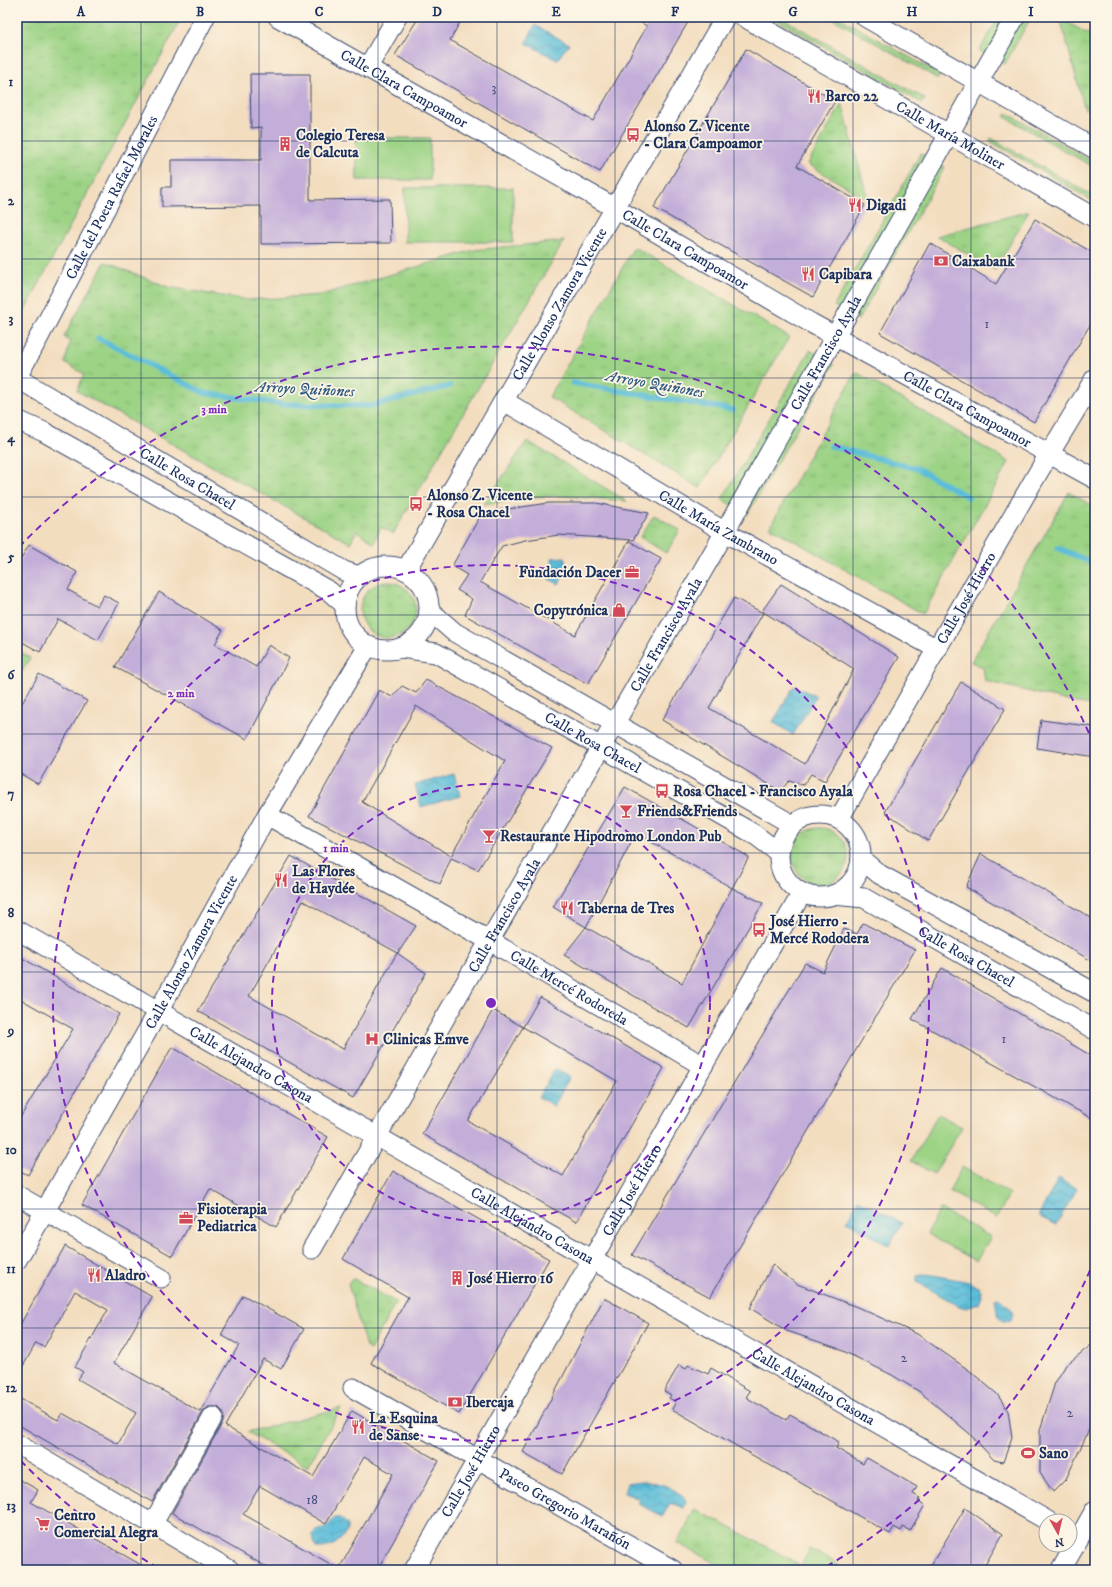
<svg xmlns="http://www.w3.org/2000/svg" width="1112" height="1587" font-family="'IM FELL DW Pica',serif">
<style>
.grass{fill:url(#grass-tufts);stroke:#5c8172}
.garden{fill:url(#garden-dots);stroke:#5c8172}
.pitch{fill:#9cd385;stroke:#5c8172}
.water{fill:url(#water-waves);stroke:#3b769c}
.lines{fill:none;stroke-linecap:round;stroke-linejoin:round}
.stream{stroke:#5bbdd9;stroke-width:5.5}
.building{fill:#c3add9;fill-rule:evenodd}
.minor-casing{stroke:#3b496d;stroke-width:21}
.minor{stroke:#fff;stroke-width:19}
.grid{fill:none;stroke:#1b2f5e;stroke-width:1;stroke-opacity:0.55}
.ring{fill:none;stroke:#7b2cbf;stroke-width:2;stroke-dasharray:7 5}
.labels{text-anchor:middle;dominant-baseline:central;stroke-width:3.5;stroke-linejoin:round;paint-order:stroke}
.number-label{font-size:13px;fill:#454e7d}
.street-label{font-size:15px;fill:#1b2f5e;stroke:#fcf5e5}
.poi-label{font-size:15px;font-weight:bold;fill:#1b2f5e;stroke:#fcf5e5;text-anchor:start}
.water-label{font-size:16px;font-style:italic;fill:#2e5a83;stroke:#fcf5e5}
.centre{fill:#7b2cbf;stroke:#fcf5e5;stroke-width:2}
.ring-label{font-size:12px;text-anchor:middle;font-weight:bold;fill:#7b2cbf;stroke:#fcf5e5;stroke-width:3.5;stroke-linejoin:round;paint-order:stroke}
.neatline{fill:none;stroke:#1b2f5e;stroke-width:1.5}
.grid-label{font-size:13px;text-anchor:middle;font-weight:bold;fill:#1b2f5e}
</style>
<defs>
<pattern id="grass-tufts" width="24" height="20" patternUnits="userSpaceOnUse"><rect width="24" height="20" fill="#9cd385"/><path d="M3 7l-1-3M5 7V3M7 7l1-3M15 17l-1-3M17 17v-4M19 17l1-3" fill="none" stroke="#86b575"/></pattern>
<pattern id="garden-dots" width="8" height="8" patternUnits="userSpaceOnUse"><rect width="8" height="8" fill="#9cd385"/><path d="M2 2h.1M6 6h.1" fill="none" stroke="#86b575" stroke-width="1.8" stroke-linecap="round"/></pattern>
<pattern id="water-waves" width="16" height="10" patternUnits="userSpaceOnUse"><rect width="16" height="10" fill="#5bbdd9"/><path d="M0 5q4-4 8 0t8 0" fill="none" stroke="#4a9ab3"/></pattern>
</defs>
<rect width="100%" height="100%" fill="#fcf5e5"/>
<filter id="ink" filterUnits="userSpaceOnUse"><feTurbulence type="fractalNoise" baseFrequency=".025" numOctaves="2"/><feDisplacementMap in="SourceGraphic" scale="8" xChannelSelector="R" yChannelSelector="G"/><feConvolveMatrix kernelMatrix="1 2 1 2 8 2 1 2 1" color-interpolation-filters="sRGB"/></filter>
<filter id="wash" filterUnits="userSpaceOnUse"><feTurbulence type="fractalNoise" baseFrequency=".012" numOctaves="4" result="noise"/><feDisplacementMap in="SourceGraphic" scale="16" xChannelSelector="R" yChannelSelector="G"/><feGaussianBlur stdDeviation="0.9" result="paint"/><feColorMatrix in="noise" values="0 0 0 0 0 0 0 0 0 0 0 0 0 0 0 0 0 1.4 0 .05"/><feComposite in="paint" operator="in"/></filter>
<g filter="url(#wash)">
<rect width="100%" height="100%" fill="#f3ddbf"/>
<g class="grass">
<polygon points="21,17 182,17 17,325 17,24"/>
<polygon points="999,17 1031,17 1005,64 979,51"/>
<polygon points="1060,18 1095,38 1095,92 1085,110"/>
<polygon points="842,103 868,200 808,164"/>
<polygon points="921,153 945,167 858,320 834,306"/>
<polygon points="1029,211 995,270 937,236"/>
<polygon points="564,241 393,534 381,527 374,543 357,531 350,543 77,391 84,374 65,363 70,342 64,337 105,262 168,287 247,300 321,295 474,250"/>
<polygon points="634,247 789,337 700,488 549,397"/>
<polygon points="810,350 834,364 747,515 722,499"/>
<polygon points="856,372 1009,462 923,614 770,527"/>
<polygon points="527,441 627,501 564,496 530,497 484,504"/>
<polygon points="1069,492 1095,507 1095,705 1076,703 985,681 983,667 971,662"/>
<polygon points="654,515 680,530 666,553 640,537"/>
<circle cx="388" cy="610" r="28"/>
<circle cx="820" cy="856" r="28"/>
<polygon points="352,1278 396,1302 370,1350 366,1347 348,1284"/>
<polygon points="341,1408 308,1466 247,1432"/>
<polygon points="695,1509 799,1564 796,1570 728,1570 677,1543"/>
</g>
<g class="garden">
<polygon points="772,17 780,17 925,99 922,103"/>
<polygon points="830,17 838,17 941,75 938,79"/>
<polygon points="1007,113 1095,163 1095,168 1005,117"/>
<polygon points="991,138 1095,197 1095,202 990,141"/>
</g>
<g class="pitch">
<polygon points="356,138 430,138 430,180 357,180"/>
<rect x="405" y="188" width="108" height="54"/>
<polygon points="17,650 30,658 17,680"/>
<polygon points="938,1114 962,1127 934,1174 911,1161"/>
<polygon points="962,1167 1010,1194 996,1218 949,1191"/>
<polygon points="940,1209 991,1237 976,1261 927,1234"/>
<polygon points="810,1549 839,1565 836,1570 798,1570"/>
</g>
<g class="water">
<polygon points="535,25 569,44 557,60 526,43"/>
<polygon points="565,557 566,569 559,584 549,579 553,566 552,558"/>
<polygon points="794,686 816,696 793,735 773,722"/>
<polygon points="454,774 460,796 421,807 415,785"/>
<polygon points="555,1069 570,1077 554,1106 539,1097"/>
<polygon points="1059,1178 1077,1189 1056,1225 1038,1216"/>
<polygon points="858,1199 902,1223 889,1246 847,1221"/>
<polygon points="927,1274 970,1282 980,1288 982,1295 979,1304 966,1308 959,1306 917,1282 917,1276"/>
<polygon points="998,1298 1009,1306 1013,1313 1011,1320 1003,1321 998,1317 995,1299"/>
<path d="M 642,1481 C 660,1483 673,1486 686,1500 L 684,1508 L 670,1503 L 663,1516 L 638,1504 L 640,1499 L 624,1493 L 627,1483 Z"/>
<path d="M 335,1518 L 340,1518 L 348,1525 C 346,1539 332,1549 317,1548 L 312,1537 C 315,1529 318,1530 325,1527 C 329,1526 331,1521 335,1518 Z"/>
</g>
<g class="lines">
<g class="stream">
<polyline points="98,338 204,393 281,404 370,406 450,386"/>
<polyline points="573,383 733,410"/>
<polyline points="831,446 918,469 968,497"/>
<polyline points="1058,548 1095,564"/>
</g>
</g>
<g id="blocks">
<g class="building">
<polygon points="419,17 463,17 450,40 593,121 647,26 631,17 691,17 600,172 395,55"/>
<polygon points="746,49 835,101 797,166 865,205 813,297 654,208"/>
<polygon points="250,74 310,74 310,200 390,199 391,243 261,244 261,206 162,207 162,187 171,187 171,160 261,160 261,127 251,128"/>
<polygon points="1035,219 1095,254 1095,316 1034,422 880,333 930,243 996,284"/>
<polygon points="549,503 596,503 649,513 633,540 559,535 525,540 502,546 480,582 575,635 629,541 661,559 588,684 465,615 472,599 457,590 467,575 452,566 479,518 501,510"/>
<polygon points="29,545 77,572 68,590 97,606 104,595 119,603 98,640 58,619 40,652 17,639 17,565"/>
<polygon points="781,584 899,657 825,781 811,774 803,785 789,781 780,791 662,720 734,598 763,613 709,708 805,764 854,669 762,611"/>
<polygon points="159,592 223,630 215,644 256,667 269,645 289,658 247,739 115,667"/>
<polygon points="39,674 87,701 38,784 17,772 17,712"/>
<path d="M 426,680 L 552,748 L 478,870 L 451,858 L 440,884 L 309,816 L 379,690 L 392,697 L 402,686 L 416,693 ZM 416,706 L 505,761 L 451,856 L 362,802 Z"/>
<polygon points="961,682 1005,709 928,841 885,812"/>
<polygon points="1041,720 1095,727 1095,757 1037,748"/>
<polygon points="625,787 749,857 732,888 636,833 586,927 553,907"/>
<polygon points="981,854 1095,920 1095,963 966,887"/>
<polygon points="291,856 416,926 398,953 303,901 249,996 343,1049 397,953 426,973 353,1098 198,1011"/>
<polygon points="732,888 763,903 689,1028 564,955 586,927 682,983"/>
<polygon points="863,923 915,950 710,1297 632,1255 805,963 823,972 844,929 857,934"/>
<polygon points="17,955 119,1014 28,1175 17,1169 17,1123 73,1029 17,997"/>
<polygon points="942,968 1095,1058 1095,1120 912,1019"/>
<path d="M 540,997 L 664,1068 L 576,1222 L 422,1134 L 493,1010 L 523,1027 ZM 523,1027 L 617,1081 L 563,1176 L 468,1121 Z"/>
<polygon points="172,1047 328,1137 276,1227 210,1189 172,1256 82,1205"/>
<polygon points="393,1171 549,1259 459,1414 371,1363 408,1297 343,1259"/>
<path d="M 65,1246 L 152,1297 L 114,1363 L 200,1412 L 239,1345 L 221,1335 L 243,1295 L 304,1329 L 281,1369 L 263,1359 L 225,1426 L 313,1477 L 352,1411 L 439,1461 L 377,1570 L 272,1570 L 172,1513 L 223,1422 L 223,1412 L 218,1407 L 208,1407 L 203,1412 L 152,1502 L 17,1424 L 17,1397 L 58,1420 L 62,1413 L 118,1444 L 136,1413 L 78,1379 L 83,1372 L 75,1367 L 108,1310 L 75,1291 L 44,1347 L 36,1343 L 17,1377 L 17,1330 ZM 364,1457 L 393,1474 L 339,1569 L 243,1514 L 260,1486 L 326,1524 Z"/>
<polygon points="773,1264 783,1274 797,1284 857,1307 917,1334 970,1371 997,1394 1008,1411 1012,1437 1003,1462 994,1460 969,1433 920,1392 892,1375 837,1348 787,1331 750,1308"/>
<polygon points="604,1298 648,1323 562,1474 523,1452"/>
<polygon points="1095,1342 1095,1417 1066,1479 1053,1492 1040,1473 1040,1430 1055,1383 1066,1365"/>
<polygon points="679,1365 686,1369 688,1365 708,1374 711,1368 750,1391 746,1397 754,1402 786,1420 790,1414 839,1442 836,1448 863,1464 867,1458 917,1487 913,1494 920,1498 918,1501 925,1505 910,1531 903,1527 901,1531 894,1527 890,1534 672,1409 676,1402 669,1398 671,1395 664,1391"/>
<polygon points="17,1478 38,1490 31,1502 150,1570 17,1570"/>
<polygon points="965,1508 1003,1534 982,1570 928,1570"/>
</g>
</g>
</g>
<g filter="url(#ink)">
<use href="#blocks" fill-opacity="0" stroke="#3b496d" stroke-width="1"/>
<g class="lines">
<defs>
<g id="minor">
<path id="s1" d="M 278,17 L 615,208 L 811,323 L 1095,479"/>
<path id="s2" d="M 744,17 L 1095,218"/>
<polyline points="865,17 1095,149"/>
<polyline points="368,67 397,17"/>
<path id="s3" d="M 17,377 L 38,339 L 205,17"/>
<path id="s4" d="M 17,378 L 344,571 L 359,576"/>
<path id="s5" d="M 504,401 L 725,532 L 937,649"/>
<polyline points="17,420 44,432 329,591 345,605"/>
<circle cx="387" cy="608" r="42"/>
<path id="s6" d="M 406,570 L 725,17"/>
<polyline points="430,611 454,632 793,825"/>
<path id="s7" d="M 401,648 L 436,653 L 754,834 L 779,853"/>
<path id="s8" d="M 267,815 L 490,941 L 703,1066"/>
<circle cx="820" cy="856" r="41"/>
<path id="s9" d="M 839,819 L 1039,471 L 1095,378"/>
<polyline points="861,859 879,874 1095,993"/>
<path id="s10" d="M 834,895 L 864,898 L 1095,1030"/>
<path id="s11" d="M 17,930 L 1048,1521"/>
<polyline points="17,1195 161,1278"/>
<path id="s12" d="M 312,1249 L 718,544 L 1015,17"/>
<path id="s13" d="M 17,1260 L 158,1012 L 267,815 L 368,646"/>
<path id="s14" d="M 353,1388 L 673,1570"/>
<polyline points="17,1444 230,1570"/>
<polyline points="152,1525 213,1417"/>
<path id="s15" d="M 414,1570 L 802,893"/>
<polyline points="1061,1570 1095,1510"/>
</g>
</defs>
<use href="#minor" class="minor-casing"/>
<use href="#minor" class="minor"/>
</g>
</g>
<path class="grid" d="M 141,17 L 141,1570M 259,17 L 259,1570M 378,17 L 378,1570M 497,17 L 497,1570M 615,17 L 615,1570M 734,17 L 734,1570M 853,17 L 853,1570M 971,17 L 971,1570M 17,141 L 1095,141M 17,259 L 1095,259M 17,378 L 1095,378M 17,497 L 1095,497M 17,615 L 1095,615M 17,734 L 1095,734M 17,853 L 1095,853M 17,972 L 1095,972M 17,1090 L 1095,1090M 17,1209 L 1095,1209M 17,1328 L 1095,1328M 17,1446 L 1095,1446"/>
<g class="ring">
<circle cx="491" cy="1003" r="219"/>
<circle cx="491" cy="1003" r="438"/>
<path d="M1095 1259A656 656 0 0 1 824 1568M158 1568A656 656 0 0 1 19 1459M19 547A656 656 0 0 1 1095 747"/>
</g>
<defs>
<symbol id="restaurant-bare" viewBox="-9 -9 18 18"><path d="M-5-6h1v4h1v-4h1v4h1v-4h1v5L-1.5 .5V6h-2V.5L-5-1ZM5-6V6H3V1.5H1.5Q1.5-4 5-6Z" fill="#d1495b" stroke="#fcf5e5" stroke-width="2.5" paint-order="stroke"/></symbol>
<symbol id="bus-bare" viewBox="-9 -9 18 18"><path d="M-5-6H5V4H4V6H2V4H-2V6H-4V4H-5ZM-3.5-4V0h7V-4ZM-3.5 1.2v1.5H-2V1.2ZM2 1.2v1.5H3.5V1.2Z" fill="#d1495b" stroke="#fcf5e5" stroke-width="2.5" paint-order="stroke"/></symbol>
<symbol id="building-bare" viewBox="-9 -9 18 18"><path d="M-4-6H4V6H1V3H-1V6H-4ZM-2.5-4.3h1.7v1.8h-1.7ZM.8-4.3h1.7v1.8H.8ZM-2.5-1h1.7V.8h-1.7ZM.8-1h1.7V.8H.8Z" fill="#d1495b" stroke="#fcf5e5" stroke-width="2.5" paint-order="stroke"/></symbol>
<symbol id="bank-bare" viewBox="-9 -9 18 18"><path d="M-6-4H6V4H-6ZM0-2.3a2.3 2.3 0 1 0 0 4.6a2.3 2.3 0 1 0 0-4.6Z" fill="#d1495b" stroke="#fcf5e5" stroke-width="2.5" paint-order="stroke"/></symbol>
<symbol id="office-bare" viewBox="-9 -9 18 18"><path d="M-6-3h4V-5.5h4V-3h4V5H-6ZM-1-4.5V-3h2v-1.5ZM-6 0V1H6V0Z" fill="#d1495b" stroke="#fcf5e5" stroke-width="2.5" paint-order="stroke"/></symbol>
<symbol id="shop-bare" viewBox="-9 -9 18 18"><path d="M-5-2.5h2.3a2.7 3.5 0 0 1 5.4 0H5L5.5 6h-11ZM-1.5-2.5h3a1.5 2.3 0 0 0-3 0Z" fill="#d1495b" stroke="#fcf5e5" stroke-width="2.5" paint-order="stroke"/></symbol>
<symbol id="bar-bare" viewBox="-9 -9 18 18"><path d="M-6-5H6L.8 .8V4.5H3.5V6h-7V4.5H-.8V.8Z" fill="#d1495b" stroke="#fcf5e5" stroke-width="2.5" paint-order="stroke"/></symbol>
<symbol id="hospital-bare" viewBox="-9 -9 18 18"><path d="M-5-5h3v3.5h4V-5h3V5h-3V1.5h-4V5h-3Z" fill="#d1495b" stroke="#fcf5e5" stroke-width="2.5" paint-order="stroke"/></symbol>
<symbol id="stadium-bare" viewBox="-9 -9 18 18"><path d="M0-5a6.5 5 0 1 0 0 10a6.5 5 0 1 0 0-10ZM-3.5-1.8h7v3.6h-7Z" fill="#d1495b" stroke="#fcf5e5" stroke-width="2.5" paint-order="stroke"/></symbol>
<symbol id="supermarket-bare" viewBox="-9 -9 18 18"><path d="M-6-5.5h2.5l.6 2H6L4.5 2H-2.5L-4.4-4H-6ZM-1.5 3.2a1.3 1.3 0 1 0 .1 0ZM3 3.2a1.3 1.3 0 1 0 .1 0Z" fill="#d1495b" stroke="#fcf5e5" stroke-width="2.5" paint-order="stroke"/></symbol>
</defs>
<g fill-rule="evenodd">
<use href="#restaurant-bare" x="804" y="86" width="20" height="20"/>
<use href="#bus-bare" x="623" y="125" width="20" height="20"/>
<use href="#building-bare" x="275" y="134" width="20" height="20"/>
<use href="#restaurant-bare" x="845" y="195" width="20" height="20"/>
<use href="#bank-bare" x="931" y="251" width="20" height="20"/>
<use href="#restaurant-bare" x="798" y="264" width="20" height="20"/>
<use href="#bus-bare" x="406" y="494" width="20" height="20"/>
<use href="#office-bare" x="622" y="562" width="20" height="20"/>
<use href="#shop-bare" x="609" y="600" width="20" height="20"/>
<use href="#bus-bare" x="652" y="781" width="20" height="20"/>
<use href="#bar-bare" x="616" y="801" width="20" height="20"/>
<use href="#bar-bare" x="479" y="826" width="20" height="20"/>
<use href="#restaurant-bare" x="271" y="870" width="20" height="20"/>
<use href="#restaurant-bare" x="557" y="898" width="20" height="20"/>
<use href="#bus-bare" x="749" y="920" width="20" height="20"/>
<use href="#hospital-bare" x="362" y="1029" width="20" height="20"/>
<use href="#office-bare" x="176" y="1208" width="20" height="20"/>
<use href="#restaurant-bare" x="84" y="1265" width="20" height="20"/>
<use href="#building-bare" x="447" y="1268" width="20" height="20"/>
<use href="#bank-bare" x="445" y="1392" width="20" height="20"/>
<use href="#restaurant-bare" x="348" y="1417" width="20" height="20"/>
<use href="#stadium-bare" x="1018" y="1443" width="20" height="20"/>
<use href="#supermarket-bare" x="33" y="1514" width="20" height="20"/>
</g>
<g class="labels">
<g class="number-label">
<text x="494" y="88">3</text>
<text x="987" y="324">1</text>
<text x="1004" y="1039">1</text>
<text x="904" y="1358">2</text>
<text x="1070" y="1413">2</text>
<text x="312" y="1500">18</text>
</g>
<g class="street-label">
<text stroke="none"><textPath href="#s1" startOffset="145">Calle Clara Campoamor</textPath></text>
<text stroke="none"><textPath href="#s2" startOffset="238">Calle María Moliner</textPath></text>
<text stroke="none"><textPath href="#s3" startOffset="203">Calle del Poeta Rafael Morales</textPath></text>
<text stroke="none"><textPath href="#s1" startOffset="469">Calle Clara Campoamor</textPath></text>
<text stroke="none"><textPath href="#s6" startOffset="307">Calle Alonso Zamora Vicente</textPath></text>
<text stroke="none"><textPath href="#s12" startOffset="1033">Calle Francisco Ayala</textPath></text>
<text stroke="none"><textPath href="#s1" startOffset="793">Calle Clara Campoamor</textPath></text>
<text stroke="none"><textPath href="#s4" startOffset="198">Calle Rosa Chacel</textPath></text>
<text stroke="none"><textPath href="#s5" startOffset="249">Calle María Zambrano</textPath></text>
<text stroke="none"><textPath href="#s9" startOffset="255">Calle José Hierro</textPath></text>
<text stroke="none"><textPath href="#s12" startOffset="709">Calle Francisco Ayala</textPath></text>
<text stroke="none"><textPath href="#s7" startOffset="216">Calle Rosa Chacel</textPath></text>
<text stroke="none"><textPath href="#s12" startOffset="385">Calle Francisco Ayala</textPath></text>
<text stroke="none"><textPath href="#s13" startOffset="354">Calle Alonso Zamora Vicente</textPath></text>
<text stroke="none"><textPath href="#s10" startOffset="148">Calle Rosa Chacel</textPath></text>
<text stroke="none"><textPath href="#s8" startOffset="348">Calle Mercé Rodoreda</textPath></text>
<text stroke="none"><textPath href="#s11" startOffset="270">Calle Alejandro Casona</textPath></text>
<text stroke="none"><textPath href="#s15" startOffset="438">Calle José Hierro</textPath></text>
<text stroke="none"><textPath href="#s11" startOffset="594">Calle Alejandro Casona</textPath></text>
<text stroke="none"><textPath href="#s11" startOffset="918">Calle Alejandro Casona</textPath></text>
<text stroke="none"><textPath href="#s15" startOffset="114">Calle José Hierro</textPath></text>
<text stroke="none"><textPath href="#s14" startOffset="244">Paseo Gregorio Marañón</textPath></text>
</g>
<g class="poi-label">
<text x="825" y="96">Barco 22</text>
<text x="644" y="126">Alonso Z. Vicente<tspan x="644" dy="17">- Clara Campoamor</tspan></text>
<text x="296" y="135">Colegio Teresa<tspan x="296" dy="17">de Calcuta</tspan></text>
<text x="866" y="205">Digadi</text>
<text x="952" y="261">Caixabank</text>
<text x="819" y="274">Capibara</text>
<text x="427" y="495">Alonso Z. Vicente<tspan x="427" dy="17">- Rosa Chacel</tspan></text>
<text x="621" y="572" text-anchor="end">Fundación Dacer</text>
<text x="608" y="610" text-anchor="end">Copytrónica</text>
<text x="673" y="791">Rosa Chacel - Francisco Ayala</text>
<text x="637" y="811">Friends&amp;Friends</text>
<text x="500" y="836">Restaurante Hipodromo London Pub</text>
<text x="292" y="871">Las Flores<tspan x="292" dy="17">de Haydée</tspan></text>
<text x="578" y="908">Taberna de Tres</text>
<text x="770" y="921">José Hierro -<tspan x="770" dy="17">Mercé Rododera</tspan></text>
<text x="383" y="1039">Clinicas Emve</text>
<text x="197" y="1209">Fisioterapia<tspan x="197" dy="17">Pediatrica</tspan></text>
<text x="105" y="1275">Aladro</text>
<text x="468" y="1278">José Hierro 16</text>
<text x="466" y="1402">Ibercaja</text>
<text x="369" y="1418">La Esquina<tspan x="369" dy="17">de Sanse</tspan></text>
<text x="1039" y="1453">Sano</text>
<text x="54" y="1515">Centro<tspan x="54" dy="17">Comercial Alegra</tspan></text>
</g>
<g class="water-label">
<text transform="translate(655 384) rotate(10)">Arroyo Quiñones</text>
<text transform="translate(305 389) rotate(3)">Arroyo Quiñones</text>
</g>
</g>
<circle cx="491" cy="1003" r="6" class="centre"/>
<g class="ring-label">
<text x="214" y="413">3 min</text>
<text x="181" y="697">2 min</text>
<text x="336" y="852">1 min</text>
</g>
<rect width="1112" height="1587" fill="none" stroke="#fcf5e5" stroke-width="44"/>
<g transform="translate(1058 1533) rotate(172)"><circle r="19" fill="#fcf5e5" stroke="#a2a6af"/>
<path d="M0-3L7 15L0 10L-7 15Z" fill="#d1495b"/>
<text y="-6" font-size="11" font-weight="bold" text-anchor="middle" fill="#1b2f5e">N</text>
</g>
<rect x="22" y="22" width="1068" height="1543" class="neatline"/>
<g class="grid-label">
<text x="81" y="16">A</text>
<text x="200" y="16">B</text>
<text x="319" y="16">C</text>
<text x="437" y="16">D</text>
<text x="556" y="16">E</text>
<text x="675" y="16">F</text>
<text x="793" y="16">G</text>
<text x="912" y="16">H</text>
<text x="1031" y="16">I</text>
<text x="11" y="86">1</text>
<text x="11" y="205">2</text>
<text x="11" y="323">3</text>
<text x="11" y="442">4</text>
<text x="11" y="561">5</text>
<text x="11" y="679">6</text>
<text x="11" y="798">7</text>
<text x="11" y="917">8</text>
<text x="11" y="1035">9</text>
<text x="11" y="1154">10</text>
<text x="11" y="1273">11</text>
<text x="11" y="1392">12</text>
<text x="11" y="1510">13</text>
</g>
</svg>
